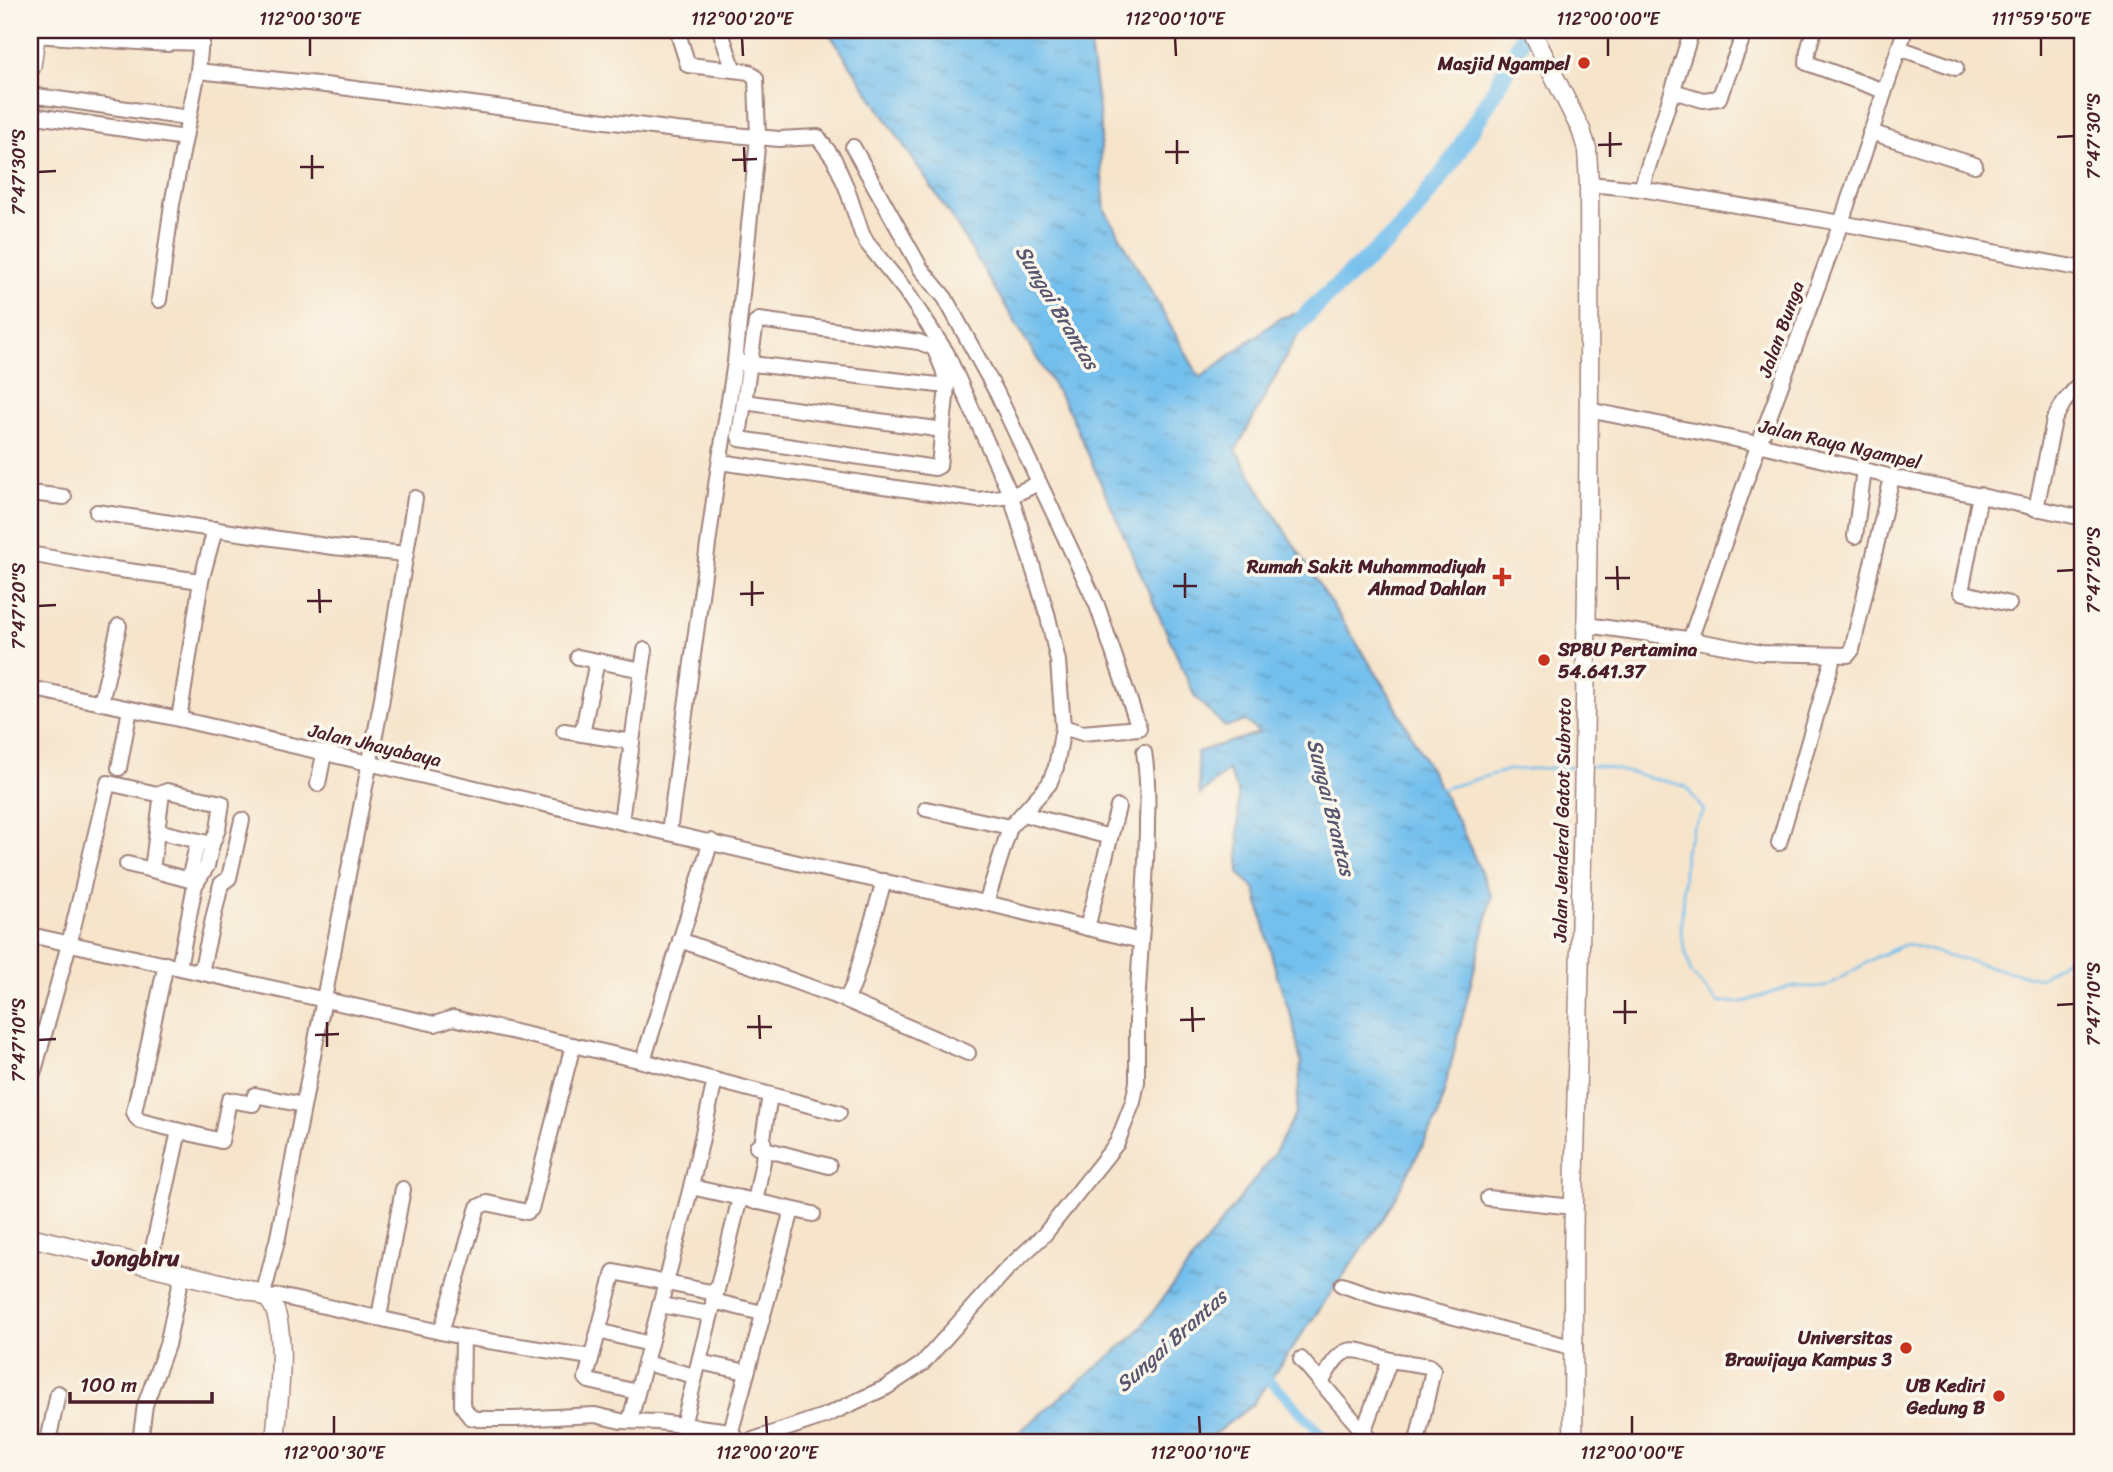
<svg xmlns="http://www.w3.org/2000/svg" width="2113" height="1472" font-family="Sriracha,sans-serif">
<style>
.water{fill:url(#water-ripples);stroke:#5e6f8c;stroke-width:2}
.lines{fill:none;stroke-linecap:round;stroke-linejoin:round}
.stream{stroke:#73bfed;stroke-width:2.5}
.canal{stroke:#73bfed;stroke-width:10}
.river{stroke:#73bfed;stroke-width:18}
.minor-casing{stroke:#a0827b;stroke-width:18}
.major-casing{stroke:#a0827b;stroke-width:21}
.highway-casing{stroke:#a0827b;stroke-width:24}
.minor{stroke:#fff;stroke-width:14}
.major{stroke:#fff;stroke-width:18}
.highway{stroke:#fff;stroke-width:21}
.ticks{fill:none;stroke:#4a1f2b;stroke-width:2.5}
.poi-dot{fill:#c8321e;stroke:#fbf7ec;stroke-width:2.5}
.labels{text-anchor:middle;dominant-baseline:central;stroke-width:7;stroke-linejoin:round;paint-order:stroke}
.poi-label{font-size:19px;font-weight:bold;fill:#4a1f2b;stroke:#fbf7ec;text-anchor:end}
.street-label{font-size:19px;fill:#4a1f2b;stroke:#fbf7ec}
.water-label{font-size:21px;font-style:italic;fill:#58576f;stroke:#fbf7ec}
.quarter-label{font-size:23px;font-weight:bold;fill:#4a1f2b;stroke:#fbf7ec}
.neatline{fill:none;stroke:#4a1f2b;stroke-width:2.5}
.ticks-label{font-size:18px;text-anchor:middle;fill:#4a1f2b}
</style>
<defs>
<pattern id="water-ripples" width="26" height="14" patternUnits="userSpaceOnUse" patternTransform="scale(1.75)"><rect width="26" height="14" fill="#73bfed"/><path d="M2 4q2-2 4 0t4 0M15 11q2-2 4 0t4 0" fill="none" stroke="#609bc0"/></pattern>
</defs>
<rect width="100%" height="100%" fill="#fbf7ec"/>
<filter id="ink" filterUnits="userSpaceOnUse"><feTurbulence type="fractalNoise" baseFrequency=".0143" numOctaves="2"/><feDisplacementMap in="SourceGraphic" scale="14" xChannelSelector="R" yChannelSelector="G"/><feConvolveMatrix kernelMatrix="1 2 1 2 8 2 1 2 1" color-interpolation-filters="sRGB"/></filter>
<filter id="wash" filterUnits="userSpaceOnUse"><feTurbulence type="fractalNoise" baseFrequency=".00686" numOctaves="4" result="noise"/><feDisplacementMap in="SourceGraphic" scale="28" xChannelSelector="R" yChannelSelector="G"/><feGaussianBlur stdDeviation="1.57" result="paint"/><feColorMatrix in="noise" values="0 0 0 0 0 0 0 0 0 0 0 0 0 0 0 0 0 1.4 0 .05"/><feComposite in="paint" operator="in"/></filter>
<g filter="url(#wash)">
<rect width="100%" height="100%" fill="#f6e4cb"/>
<polygon class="water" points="827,30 1088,30 1101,126 1101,167 1105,210 1200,378 1280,318 1311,310 1236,450 1269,506 1388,692 1459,823 1492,897 1438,1117 1384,1218 1252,1405 1204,1442 1007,1442 1134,1336 1274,1154 1296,1113 1301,1064 1293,1022 1277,976 1255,889 1239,873 1238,792 1228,770 1200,795 1197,752 1259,733 1246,721 1225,727 1195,697 1070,413 954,221"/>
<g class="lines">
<g class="stream">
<polyline points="1590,766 1601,766 1685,786 1704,811 1694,825 1685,851 1681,934 1691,973 1719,1003 1744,1002 1789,987 1826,987 1876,957 1906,944 2006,971 2040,978 2073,954 2083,953"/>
<polyline points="1439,790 1508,770 1576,767"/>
</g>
<polyline class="canal" points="1261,1373 1285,1395 1328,1442"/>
<polyline class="river" points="1296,327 1311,310 1401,229 1449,166 1495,90 1527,30"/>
</g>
</g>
<g filter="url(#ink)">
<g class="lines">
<defs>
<g id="minor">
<polyline points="677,30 688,65 734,70"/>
<polyline points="1814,30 1808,51 1807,63 1884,91"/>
<polyline points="34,35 168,44 171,42 202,43"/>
<polyline points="1899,48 1956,68"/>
<polyline points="198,71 317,84 676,130 779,139 818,137 834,159 847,189 862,234 867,243 905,290 946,352 1011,496 1048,617 1058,661 1063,727 1056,767 1049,784 1010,827 986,903"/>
<polyline points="1673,91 1703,100 1719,98 1741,42"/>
<polyline points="30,95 189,118"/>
<polyline points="30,115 185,138"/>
<polyline points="1870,132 1975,165"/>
<polyline points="853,147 921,269 945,298 997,393 1097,605 1139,728 1082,733 1063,727"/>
<polyline points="1589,184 1641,189 1841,223 2083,269"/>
<polyline points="1641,189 1692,30"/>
<polyline points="159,300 172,204 198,71 202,30"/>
<polygon points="759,320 919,342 934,348 943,369 947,386 939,466 935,468 740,439 739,436 756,322"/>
<polyline points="743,363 947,386"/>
<polyline points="744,402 943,430"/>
<polyline points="1588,410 1759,444 1892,477 2083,518"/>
<polyline points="720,462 978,500 1011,496 1039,483"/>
<polyline points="30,493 64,497"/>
<polyline points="1980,495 1961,592 2009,604"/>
<polyline points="2036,509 2054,420 2064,402 2083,380"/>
<polyline points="97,512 333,547 406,554"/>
<polyline points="1855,536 1864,470"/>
<polyline points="30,554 106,568 201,581"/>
<polyline points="1586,625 1687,639 1762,653 1848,655 1852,650 1892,477"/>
<polyline points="1690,640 1756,452 1841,223 1905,30"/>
<polyline points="642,670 645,650"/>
<polyline points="30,688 179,719 828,870 986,903 1141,941 1137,1007 1137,1082 1133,1102 1117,1143 1044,1235 1006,1270 922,1364 887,1387 827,1415 747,1442"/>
<polyline points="101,703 119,626"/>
<polyline points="179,719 201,581 215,529"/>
<polyline points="564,731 632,742 642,670 578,657"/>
<polyline points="582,734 597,661"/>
<polyline points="119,768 130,709"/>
<polyline points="318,784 324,754"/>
<polyline points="926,809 1010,827"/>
<polyline points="1023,814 1110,837"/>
<polyline points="621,821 632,742"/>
<polyline points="157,831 212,844 218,829 222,803 167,791 162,793 152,870 197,882"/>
<polyline points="669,832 717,478 735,362 758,138 756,78 749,72 734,70 720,30"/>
<polyline points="1779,843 1834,655"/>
<polyline points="127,864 152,870"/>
<polyline points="189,879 198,841"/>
<polyline points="884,881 853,986 846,1000 968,1053"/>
<polyline points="1087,928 1118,807"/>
<polyline points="30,935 435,1024 453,1018 643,1061 839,1113"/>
<polyline points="680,940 846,1000"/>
<path d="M 1141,941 C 1144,901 1147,862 1147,822 C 1148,798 1148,776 1144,752"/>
<polyline points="166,964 134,1112 136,1117 140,1121 221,1141 229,1100 253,1104 255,1095 303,1105"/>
<polyline points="179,967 195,885 207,866 212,844"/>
<polyline points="201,972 221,884 229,878 242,820"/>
<polyline points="643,1061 711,841"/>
<polyline points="34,1071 69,944 108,783 162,795"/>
<polyline points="757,1147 829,1166"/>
<polyline points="691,1187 813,1214"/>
<polyline points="1488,1198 1574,1207"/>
<polyline points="755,1202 763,1161 764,1149 763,1138 770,1095"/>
<polyline points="149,1266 179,1131"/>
<polyline points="1342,1285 1377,1297 1575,1348"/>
<polyline points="263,1295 278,1237 381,704 415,498"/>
<polyline points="269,1300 279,1296 463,1337 462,1405 470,1417 478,1419 514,1419 595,1415 621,1421 658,1422 731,1431"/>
<polyline points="713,1301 762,1313"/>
<polyline points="660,1305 710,1314"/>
<polyline points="379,1317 403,1189"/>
<polyline points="599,1331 649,1344"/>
<polyline points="441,1332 478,1207 487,1203 527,1212 531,1209 573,1045"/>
<polyline points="463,1337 590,1357"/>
<polyline points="1301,1359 1372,1442"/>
<polyline points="699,1362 747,1372"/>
<polyline points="645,1363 695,1376"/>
<path d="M 1321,1383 C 1343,1342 1348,1346 1390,1360"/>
<polyline points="637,1392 589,1381 586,1378 614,1272 715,1293"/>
<polyline points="630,1420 691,1187 715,1080"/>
<polyline points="683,1425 740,1198"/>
<polyline points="1363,1432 1390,1360 1429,1366 1433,1370 1417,1442"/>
<polyline points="735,1437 731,1431 792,1210"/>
<polyline points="48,1442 58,1393"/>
<polyline points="140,1442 145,1405 167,1345 182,1275"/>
</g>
<g id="major">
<path d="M 1531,30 L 1581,130 L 1587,149 L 1589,184 C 1591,524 1582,863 1574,1202 C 1572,1282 1574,1362 1573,1442"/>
<path d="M 30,1237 L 249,1290 C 255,1292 264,1294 269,1300 C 290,1322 277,1412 275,1442"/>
</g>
<polyline id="highway" points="30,66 35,30"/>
</defs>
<use href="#minor" class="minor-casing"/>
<use href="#major" class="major-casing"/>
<use href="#highway" class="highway-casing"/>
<use href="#minor" class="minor"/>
<use href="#major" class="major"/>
<use href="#highway" class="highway"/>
</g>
</g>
<path class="ticks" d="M 310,38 L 310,56M 742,38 L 743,56M 1175,38 L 1176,56M 1608,38 L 1608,56M 2041,38 L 2041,56M 1610,132 L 1610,157M 2057,137 L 2074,136M 1177,140 L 1177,164M 1598,145 L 1622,144M 744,147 L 745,172M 1165,152 L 1189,152M 312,155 L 312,179M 732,160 L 757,159M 300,167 L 324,167M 38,172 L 56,171M 1617,566 L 1618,590M 2057,571 L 2074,570M 1185,573 L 1185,598M 1605,578 L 1630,578M 752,581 L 752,606M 1173,586 L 1197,586M 319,589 L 320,613M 740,594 L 764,593M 307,601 L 332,601M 38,606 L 56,605M 1625,1000 L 1625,1024M 2057,1005 L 2074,1004M 1192,1007 L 1193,1032M 1613,1012 L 1637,1012M 759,1015 L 760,1039M 1180,1020 L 1205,1019M 327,1022 L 327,1047M 747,1027 L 772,1027M 315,1035 L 339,1034M 38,1040 L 56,1039M 334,1416 L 334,1434M 766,1416 L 767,1434M 1199,1416 L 1200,1434M 1632,1416 L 1632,1434"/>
<g class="poi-dot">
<circle cx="1584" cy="63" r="7"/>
<path d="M1498.5 566.5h7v7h7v7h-7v7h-7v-7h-7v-7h7z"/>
<circle cx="1544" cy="660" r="7"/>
<circle cx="1906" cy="1348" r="7"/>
<circle cx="1999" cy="1396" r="7"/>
</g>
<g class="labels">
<g class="poi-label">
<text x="1570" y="63">Masjid Ngampel</text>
<text x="1486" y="566">Rumah Sakit Muhammadiyah<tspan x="1486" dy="22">Ahmad Dahlan</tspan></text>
<text x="1558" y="649" text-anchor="start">SPBU Pertamina<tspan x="1558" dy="22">54.641.37</tspan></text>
<text x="1892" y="1337">Universitas<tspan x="1892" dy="22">Brawijaya Kampus 3</tspan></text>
<text x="1985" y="1385">UB Kediri<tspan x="1985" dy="22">Gedung B</tspan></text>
</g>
<g class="street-label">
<text transform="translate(1781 329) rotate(-70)">Jalan Bunga</text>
<text transform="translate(1840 444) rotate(13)">Jalan Raya Ngampel</text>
<text transform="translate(375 745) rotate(13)">Jalan Jhayabaya</text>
<text transform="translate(1562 820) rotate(-89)">Jalan Jenderal Gatot Subroto</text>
</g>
<g class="water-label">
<text transform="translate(1057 307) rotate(59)">Sungai Brantas</text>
<text transform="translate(1331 807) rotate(76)">Sungai Brantas</text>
<text transform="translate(1171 1341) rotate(-42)">Sungai Brantas</text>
</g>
<g class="quarter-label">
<text x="136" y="1258">Jongbiru</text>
</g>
</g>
<rect width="2113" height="1472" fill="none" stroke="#fbf7ec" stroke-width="77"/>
<path d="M70 1392v10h142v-10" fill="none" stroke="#4a1f2b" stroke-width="3.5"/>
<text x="80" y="1392" font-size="21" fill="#4a1f2b" stroke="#fbf7ec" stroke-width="5" paint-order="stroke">100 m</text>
<rect x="38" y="38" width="2036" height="1396" class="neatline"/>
<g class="ticks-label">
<text x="310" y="25">112°00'30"E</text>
<text x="742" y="25">112°00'20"E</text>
<text x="1175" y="25">112°00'10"E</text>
<text x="1608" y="25">112°00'00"E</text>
<text x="2041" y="25">111°59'50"E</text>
<text transform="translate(2094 136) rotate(-90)" y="6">7°47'30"S</text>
<text transform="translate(19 172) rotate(-90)" y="6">7°47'30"S</text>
<text transform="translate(2094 570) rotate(-90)" y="6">7°47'20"S</text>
<text transform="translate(19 606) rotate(-90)" y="6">7°47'20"S</text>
<text transform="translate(2094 1004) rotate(-90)" y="6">7°47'10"S</text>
<text transform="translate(19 1040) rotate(-90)" y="6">7°47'10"S</text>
<text x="334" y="1459">112°00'30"E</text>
<text x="767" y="1459">112°00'20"E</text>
<text x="1200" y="1459">112°00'10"E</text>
<text x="1632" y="1459">112°00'00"E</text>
</g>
</svg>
